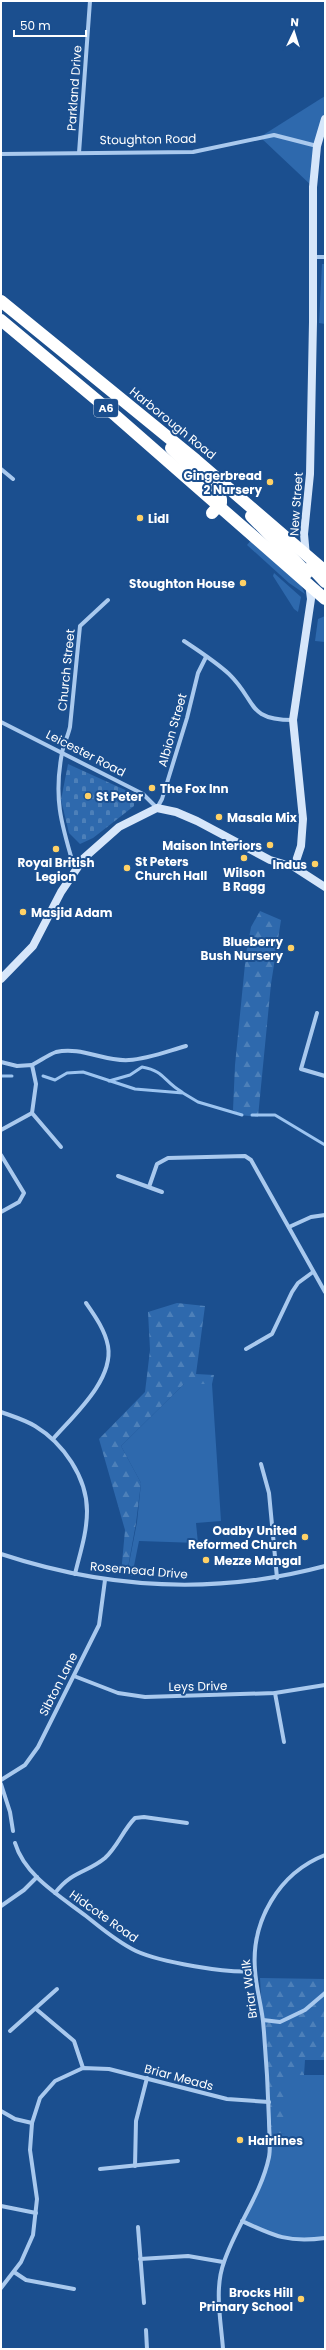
<svg xmlns="http://www.w3.org/2000/svg" width="326" height="2350" font-family="Poppins,sans-serif">
<style>
.green{fill:#2e69ad}
.forest{fill:url(#forest-firs)}
.cemetery{fill:url(#cemetery-stones)}
.lines{fill:none;stroke-linecap:round;stroke-linejoin:round}
.stream{stroke:#9cc4f0;stroke-width:3}
.street{stroke:#a9c9ee;stroke-width:4}
.secondary{stroke:#d6e6fa;stroke-width:8}
.highway{stroke:#fff;stroke-width:12}
.poi-dot{fill:#ffd166;stroke:#1b4f8f;stroke-width:1.5}
.labels{text-anchor:middle;dominant-baseline:central;stroke-width:4;stroke-linejoin:round;paint-order:stroke}
.shield{fill:#1b4f8f;stroke:#bbcadd;stroke-width:1}
.shield-label{font-size:11px;font-weight:bold;fill:#fff}
.street-label{font-size:12px;fill:#fff;stroke:#1b4f8f}
.poi-label{font-size:12px;font-weight:bold;fill:#fff;stroke:#1b4f8f;text-anchor:start}
</style>
<defs>
<pattern id="forest-firs" width="22" height="20" patternUnits="userSpaceOnUse"><rect width="22" height="20" fill="#2e69ad"/><path d="M5 1l3.5 6h-7zM16 11l3.5 6h-7z" fill="#4d80b9"/></pattern>
<pattern id="cemetery-stones" width="16" height="16" patternUnits="userSpaceOnUse"><rect width="16" height="16" fill="#2e69ad"/><path d="M2 7V4a2 2 0 0 1 4 0v3zM10 15v-3a2 2 0 0 1 4 0v3z" fill="#4d80b9"/></pattern>
</defs>
<rect width="100%" height="100%" fill="#1b4f8f"/>
<g class="green">
<polygon points="325,96 325,121 313,187 260,137"/>
<polygon points="322,264 325,264 325,324 319,323"/>
<polygon points="252,539 301,585 305,594 289,583 247,545"/>
<polygon points="274,573 301,597 298,612 294,609 273,576"/>
<polygon points="325,616 325,642 315,641 318,619"/>
<polygon points="184,1384 212,1384 221,1521 196,1523 198,1543 139,1541 132,1576 127,1574 137,1522 141,1483 121,1446"/>
<path d="M 285,2075 L 325,2075 L 325,2237 C 285,2242 278,2238 242,2221 L 251,2205 L 269,2156 L 269,2134 L 285,2133 Z"/>
</g>
<g class="forest">
<polygon points="260,911 281,920 271,984 258,1117 240,1115 233,1110 235,1065 246,954 251,927"/>
<polygon points="177,1303 205,1306 196,1374 214,1375 212,1384 184,1384 121,1446 141,1483 136,1523 127,1573 121,1574 125,1530 99,1439 145,1392 150,1350 148,1312"/>
<polygon points="260,1978 325,1979 325,2060 305,2060 304,2075 285,2075 285,2133 269,2134"/>
</g>
<polygon class="cemetery" points="68,764 134,794 134,806 93,838 80,844 69,833 61,800"/>
<g class="lines">
<g class="stream">
<polyline points="1,1076 12,1076"/>
<polyline points="43,1076 55,1080 67,1073 83,1072 135,1089 183,1093 198,1102 242,1115"/>
<path d="M 109,1081 L 130,1075 L 142,1067 C 165,1071 163,1081 182,1092"/>
<polyline points="252,1115 275,1115 325,1145"/>
</g>
<g class="street">
<polyline points="79,153 90,1"/>
<polyline points="1,154 193,152 274,135 317,146"/>
<polyline points="313,257 325,257"/>
<polyline points="1,469 13,479"/>
<path d="M 184,641 C 199,651 216,662 229,674 C 257,701 246,720 293,720"/>
<polyline points="1,722 143,794 157,808 162,799 187,718 198,673 206,657"/>
<path d="M 75,870 C 62,826 53,800 62,753 C 63,746 68,736 70,727 L 80,626 L 108,600"/>
<polyline points="317,1013 301,1069 325,1076"/>
<polyline points="1,1062 17,1066 32,1065 36,1084 32,1113 1,1130"/>
<path d="M 32,1065 C 40,1061 48,1055 56,1052 C 81,1046 105,1062 129,1060 C 148,1059 168,1051 186,1046"/>
<polyline points="32,1113 61,1147"/>
<polyline points="1,1155 24,1193 19,1202 1,1212"/>
<polyline points="118,1176 162,1192"/>
<polyline points="149,1187 157,1164 168,1158 245,1156 251,1160 325,1292"/>
<polyline points="289,1227 311,1217 325,1215"/>
<polyline points="246,1349 272,1334 292,1292 298,1283 313,1272"/>
<path d="M 1,1412 C 12,1416 25,1420 35,1426 C 63,1443 87,1477 87,1511 C 87,1533 80,1553 75,1574"/>
<path d="M 53,1439 C 73,1416 114,1380 108,1346 C 105,1330 95,1316 86,1303"/>
<polyline points="261,1464 269,1493 277,1578"/>
<path d="M 1,1554 C 107,1589 217,1595 325,1566"/>
<polyline points="74,1676 118,1693 145,1697 275,1693 325,1685"/>
<polyline points="275,1693 284,1742"/>
<polyline points="1,1780 25,1765 38,1747 99,1625 105,1580"/>
<polyline points="1,1784 10,1812 13,1831"/>
<path d="M 15,1843 C 25,1876 60,1896 86,1916 C 101,1928 117,1942 136,1951 C 160,1962 228,1974 255,1971"/>
<path d="M 55,1893 C 73,1870 87,1873 105,1858 C 118,1846 123,1830 135,1818 L 144,1817 L 187,1823"/>
<polyline points="1,1906 24,1890 37,1877"/>
<polyline points="36,2009 74,2041 83,2068"/>
<polyline points="263,2020 280,2022 305,2010 325,1993"/>
<polyline points="10,2031 57,1989"/>
<polyline points="1,2111 15,2119 32,2123"/>
<polyline points="135,2166 136,2121 147,2078"/>
<polyline points="100,2169 178,2161"/>
<polyline points="1,2206 36,2213"/>
<path d="M 242,2221 C 274,2236 288,2243 325,2238"/>
<polyline points="138,2227 144,2303"/>
<polyline points="140,2259 188,2256 223,2262"/>
<polyline points="14,2272 26,2280 74,2289"/>
<polyline points="1,2288 21,2262 33,2235 37,2199 30,2150 32,2123 40,2098 55,2081 83,2068 109,2069 227,2099 269,2102"/>
<polyline points="146,2330 147,2349"/>
<path d="M 223,2349 C 221,2321 214,2289 224,2262 C 236,2226 261,2195 269,2157 C 271,2146 269,2132 269,2121 C 268,2087 266,2054 263,2021 C 261,2004 256,1987 255,1970 C 251,1921 279,1873 325,1855"/>
</g>
<g class="secondary">
<polyline points="306,556 304,534 310,474 313,322 313,187 317,146 325,119"/>
<polyline points="294,867 301,846 303,819 293,720 311,599 309,583"/>
<polyline points="1,979 33,946 61,892 84,858 119,827 157,808 176,812 197,821 270,860 294,867 325,887"/>
</g>
<g class="highway">
<polyline points="1,301 196,460 325,571"/>
<polyline points="1,320 116,416 325,599"/>
<polyline points="171,448 221,499 221,503 212,513"/>
<polyline points="251,516 307,573"/>
<polyline points="311,567 325,582"/>
</g>
</g>
<g class="poi-dot">
<circle cx="270" cy="482" r="4"/>
<circle cx="140" cy="518" r="4"/>
<circle cx="243" cy="583" r="4"/>
<circle cx="152" cy="788" r="4"/>
<circle cx="88" cy="796" r="4"/>
<circle cx="219" cy="817" r="4"/>
<circle cx="270" cy="845" r="4"/>
<circle cx="56" cy="849" r="4"/>
<circle cx="244" cy="858" r="4"/>
<circle cx="315" cy="864" r="4"/>
<circle cx="127" cy="868" r="4"/>
<circle cx="23" cy="912" r="4"/>
<circle cx="291" cy="948" r="4"/>
<circle cx="305" cy="1537" r="4"/>
<circle cx="206" cy="1560" r="4"/>
<circle cx="240" cy="2140" r="4"/>
<circle cx="301" cy="2299" r="4"/>
</g>
<g class="labels">
<rect class="shield" x="94" y="399" width="24" height="18" rx="3"/>
<g class="shield-label">
<text x="106" y="408">A6</text>
</g>
<g class="street-label">
<text transform="translate(74 88) rotate(-86)">Parkland Drive</text>
<text transform="translate(148 139) rotate(-1)">Stoughton Road</text>
<text transform="translate(173 423) rotate(39)">Harborough Road</text>
<text transform="translate(296 504) rotate(-86)">New Street</text>
<text transform="translate(66 670) rotate(-84)">Church Street</text>
<text transform="translate(172 730) rotate(-74)">Albion Street</text>
<text transform="translate(86 753) rotate(27)">Leicester Road</text>
<text transform="translate(139 1570) rotate(5)">Rosemead Drive</text>
<text transform="translate(58 1684) rotate(-63)">Sibton Lane</text>
<text transform="translate(198 1686) rotate(-1)">Leys Drive</text>
<text transform="translate(104 1916) rotate(35)">Hidcote Road</text>
<text transform="translate(249 1989) rotate(-97)">Briar Walk</text>
<text transform="translate(179 2077) rotate(15)">Briar Meads</text>
</g>
<g class="poi-label">
<text x="262" y="475" text-anchor="end">Gingerbread<tspan x="262" dy="14">2 Nursery</tspan></text>
<text x="148" y="518">Lidl</text>
<text x="235" y="583" text-anchor="end">Stoughton House</text>
<text x="160" y="788">The Fox Inn</text>
<text x="96" y="796">St Peter</text>
<text x="227" y="817">Masala Mix</text>
<text x="262" y="845" text-anchor="end">Maison Interiors</text>
<text x="135" y="861">St Peters<tspan x="135" dy="14">Church Hall</tspan></text>
<text x="56" y="862" text-anchor="middle">Royal British<tspan x="56" dy="14">Legion</tspan></text>
<text x="307" y="864" text-anchor="end">Indus</text>
<text x="244" y="872" text-anchor="middle">Wilson<tspan x="244" dy="14">B Ragg</tspan></text>
<text x="31" y="912">Masjid Adam</text>
<text x="283" y="941" text-anchor="end">Blueberry<tspan x="283" dy="14">Bush Nursery</tspan></text>
<text x="297" y="1530" text-anchor="end">Oadby United<tspan x="297" dy="14">Reformed Church</tspan></text>
<text x="214" y="1560">Mezze Mangal</text>
<text x="248" y="2140">Hairlines</text>
<text x="293" y="2292" text-anchor="end">Brocks Hill<tspan x="293" dy="14">Primary School</tspan></text>
</g>
</g>
<rect width="326" height="2350" fill="none" stroke="#ffffff" stroke-width="4"/>
<g transform="translate(294 32) rotate(4)" stroke="#1b4f8f" stroke-width="3" paint-order="stroke">
<path d="M0-3L7 15L0 10L-7 15Z" fill="#ffffff"/>
<text y="-6" font-size="11" font-weight="bold" text-anchor="middle" fill="#ffffff">N</text>
</g>
<path d="M14 30v6h72v-6" fill="none" stroke="#ffffff" stroke-width="2"/>
<text x="20" y="30" font-size="12" fill="#ffffff" stroke="#1b4f8f" stroke-width="3" paint-order="stroke">50 m</text>
</svg>
